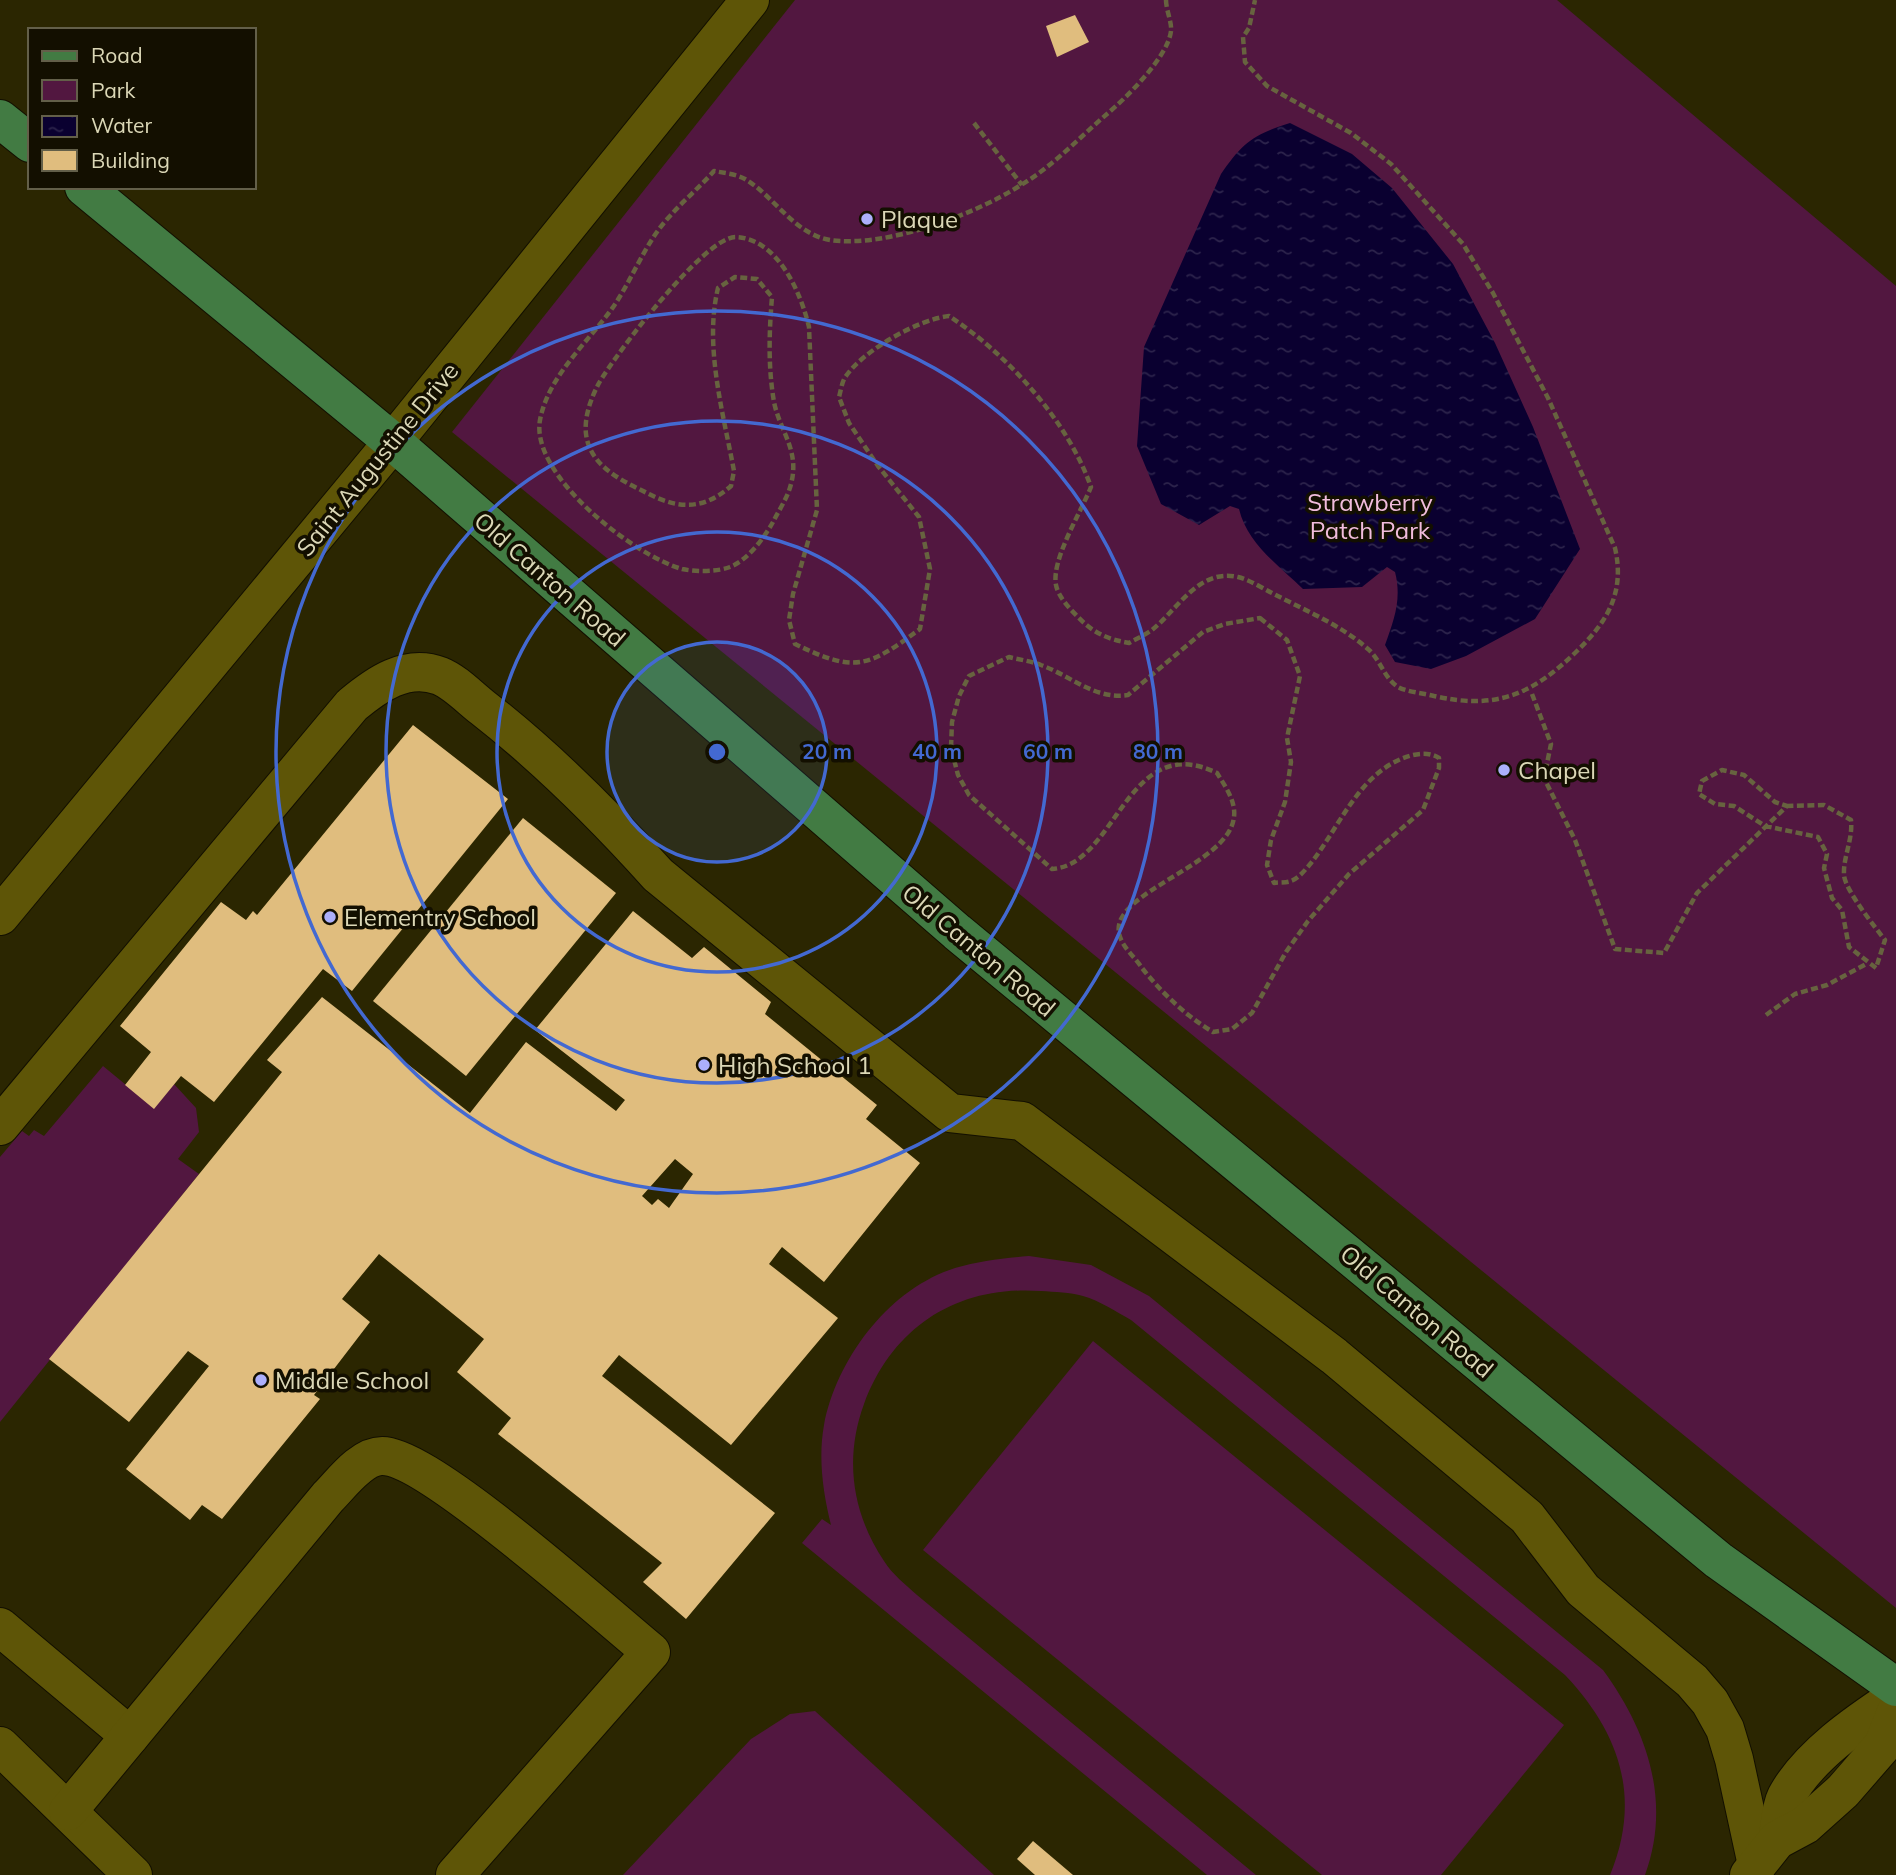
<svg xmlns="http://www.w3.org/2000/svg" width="1896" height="1875" font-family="Mulish,sans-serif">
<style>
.green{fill:#521740}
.water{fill:url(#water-ripples)}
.building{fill:#e0bd7e;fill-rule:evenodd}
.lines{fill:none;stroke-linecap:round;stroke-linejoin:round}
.minor-casing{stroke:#120f00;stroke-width:40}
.major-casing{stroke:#120f00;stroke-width:40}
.path{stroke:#67633f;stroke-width:4.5;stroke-dasharray:7 3.5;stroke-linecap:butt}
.minor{stroke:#5e5507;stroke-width:38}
.major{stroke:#427b43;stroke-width:38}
.ring{fill:none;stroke:#4369d1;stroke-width:3.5}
.poi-dot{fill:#acaffb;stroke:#130f00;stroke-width:2.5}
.labels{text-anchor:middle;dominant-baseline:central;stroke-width:7;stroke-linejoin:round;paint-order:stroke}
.poi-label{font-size:24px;fill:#dbd7b6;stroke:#130f00;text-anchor:start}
.street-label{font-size:24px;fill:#dbd7b6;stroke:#130f00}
.park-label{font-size:24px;fill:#f1bcdc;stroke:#130f00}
.centre{fill:#4369d1;stroke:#130f00;stroke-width:3.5}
.ring-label{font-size:21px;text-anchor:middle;font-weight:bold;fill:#4369d1;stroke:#130f00;stroke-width:7;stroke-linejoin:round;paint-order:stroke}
</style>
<defs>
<pattern id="water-ripples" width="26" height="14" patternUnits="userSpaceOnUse" patternTransform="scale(1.75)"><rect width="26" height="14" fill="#0a0030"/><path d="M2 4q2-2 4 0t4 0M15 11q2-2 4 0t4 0" fill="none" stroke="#2d244c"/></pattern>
</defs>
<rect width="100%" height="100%" fill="#2b2601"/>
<g class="green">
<polygon points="795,0 1557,0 1896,286 1896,1608 452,432"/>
<polygon points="103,1066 154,1108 174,1084 196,1108 199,1132 178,1159 199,1174 0,1422 0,1157 22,1131 29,1136 34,1130 44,1136"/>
<path d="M 1029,1256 L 1091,1265 L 1149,1296 L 1603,1670 C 1647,1730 1672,1801 1645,1875 L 1610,1875 C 1642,1798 1620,1733 1565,1675 L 1131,1320 C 1115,1311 1100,1301 1083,1296 C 1070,1292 1055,1292 1041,1291 C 958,1285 893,1326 864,1404 C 844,1459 852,1513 884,1561 C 892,1574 906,1585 917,1595 L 1256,1875 L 1207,1875 L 802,1543 L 822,1519 L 831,1525 C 823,1493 818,1458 824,1425 C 837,1358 889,1289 955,1268 C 979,1261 1004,1258 1029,1256 Z"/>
<polygon points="1093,1341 1564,1725 1441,1875 1322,1875 923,1550"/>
<polygon points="815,1711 994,1875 623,1875 751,1739 790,1714"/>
</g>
<path class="water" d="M 1290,123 L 1352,154 L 1392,188 L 1453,264 L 1495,343 L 1533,427 L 1580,549 L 1535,619 L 1466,656 L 1431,669 L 1395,662 L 1385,645 C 1394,620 1402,599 1395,572 L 1387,567 L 1362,587 L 1303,589 C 1278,565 1247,543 1239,509 L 1230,506 L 1199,525 L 1161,504 L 1137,446 L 1144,347 L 1221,174 C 1242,143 1254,134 1290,123 Z"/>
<g class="building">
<polygon points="1075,15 1089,42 1057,57 1046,26"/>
<polygon points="413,725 508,799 352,991 323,969 214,1102 181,1076 154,1109 125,1085 151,1052 120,1026 221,902 246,920 253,911 257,915"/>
<polygon points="523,818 616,893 466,1076 373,1001"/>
<path d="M 633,911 L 692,958 L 704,947 L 771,1002 L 765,1014 L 877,1105 L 866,1119 L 920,1163 L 824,1282 L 782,1247 L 769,1264 L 838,1318 L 731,1445 L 619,1355 L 602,1376 L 775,1513 L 686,1619 L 643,1582 L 662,1563 L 498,1434 L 511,1418 L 457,1372 L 484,1339 L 379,1254 L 342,1299 L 370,1322 L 314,1395 L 320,1399 L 222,1519 L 202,1505 L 190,1520 L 126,1469 L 209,1366 L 188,1351 L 129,1422 L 49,1359 L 282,1072 L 267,1060 L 322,997 L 470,1113 L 526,1042 L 616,1111 L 625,1100 L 535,1030 ZM 675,1159 L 693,1174 L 669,1208 L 658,1199 L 652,1205 L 642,1196 Z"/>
<polygon points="1033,1841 1073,1875 1035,1875 1017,1859"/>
</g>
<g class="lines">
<defs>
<g id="minor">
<polyline points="0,916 393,442 750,0"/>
<path d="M 0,1126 L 352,705 C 376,685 406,663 440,676 C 455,682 470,698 483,708 C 547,758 604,815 658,875 L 950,1113 L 1022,1121 L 1334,1356 L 1527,1517 L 1583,1590 L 1692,1681 L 1710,1702 L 1725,1729 L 1734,1759 L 1757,1865"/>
<polyline points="0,1627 130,1736"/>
<polyline points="0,1746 133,1875"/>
<path d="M 68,1811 L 328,1497 C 342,1483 361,1456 382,1456 C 428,1455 607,1616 651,1652 L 455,1875"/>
<path d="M 1777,1840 C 1780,1827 1780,1809 1786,1797 C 1808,1756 1858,1722 1896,1697"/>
<polyline points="1749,1875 1777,1840 1805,1825 1843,1791 1883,1745 1896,1712"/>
</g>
<g id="major">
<polyline points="0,119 30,143"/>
<polyline points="84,187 393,442 957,932 1718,1560 1896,1687"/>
</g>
</defs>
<use href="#minor" class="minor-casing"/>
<use href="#major" class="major-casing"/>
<g class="path">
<path d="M 1166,0 C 1166,10 1172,22 1171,31 C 1168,57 1126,98 1107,114 C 1079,138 1053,166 1021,185 C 974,215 886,248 830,240 C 794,234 774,196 745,179 C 736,174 724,173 714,171 C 700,187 684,200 670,216 C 645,242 632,281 611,310 C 586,344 548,377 540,420 C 530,476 635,556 682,569 C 696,572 717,572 730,567 C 748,560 764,538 773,522 C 779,510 788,497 791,484 C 800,450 780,432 774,402 C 768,367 769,333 772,297 L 757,279 L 735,277 L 718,288 C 704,346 723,412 734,471 L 731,486 C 705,509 680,510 649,494 C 623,481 590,467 586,434 C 584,417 591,398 599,383 C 615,355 705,236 736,237 C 778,239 801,293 809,327 L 817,510 L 793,594 L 789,620 L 795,644 C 855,673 867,668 920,629 L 930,569 L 919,517 L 878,466 L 849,423 L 839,397 C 841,390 842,381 846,376 C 864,350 919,319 949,316 C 1007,354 1068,421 1091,487 C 1081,512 1051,560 1056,585 C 1058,596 1069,608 1077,616 C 1093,633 1107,639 1129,643 C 1136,639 1145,635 1152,630 C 1178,609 1199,568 1238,577 C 1250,580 1262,588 1272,593 C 1304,610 1341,625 1368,649 C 1380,659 1384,678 1398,687 C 1407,692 1423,693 1434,696 C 1496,710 1532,695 1577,651 C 1608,621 1625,592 1615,548 L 1548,398 L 1493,293 L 1463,244 L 1391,164 L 1351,133 L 1267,86 L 1245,62 L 1243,37 L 1249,28 L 1255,0"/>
<polyline points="974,123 1022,185"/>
<path d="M 1260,618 L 1287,640 L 1300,676 L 1287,738 L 1291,762 L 1285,802 L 1271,840 L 1267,865 L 1274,883 C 1279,882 1286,883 1291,881 C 1298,879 1306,869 1311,863 C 1341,825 1361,768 1413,755 C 1422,753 1431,753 1439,758 L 1439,768 L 1423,810 L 1349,874 L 1308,921 L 1286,952 L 1252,1013 L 1232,1029 L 1213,1032 C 1186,1016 1161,992 1142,968 C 1135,957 1121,946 1119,933 C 1111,892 1229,865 1234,817 C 1236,801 1225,786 1217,773 C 1127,729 1117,865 1052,869 L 969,795 L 958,775 L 951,748 L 952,722 L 959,696 L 969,676 L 1009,657 C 1020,660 1031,661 1041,665 C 1071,676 1095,700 1128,695 L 1203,632 L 1225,624 Z"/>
<path d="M 1532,694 L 1551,744 L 1544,778 L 1575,840 L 1615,949 L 1664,953 L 1697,893 L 1787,806 L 1775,802 L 1744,775 L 1722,770 L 1702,781 L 1699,794 L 1715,804 L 1734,806 L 1765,826 L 1818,837 L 1827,854 L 1824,868 L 1832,898 L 1842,910 L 1849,947 L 1876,968 L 1885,940 C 1875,927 1845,890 1844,875 C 1843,857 1853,840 1851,820 L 1824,805 L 1787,806"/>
<polyline points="1766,1015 1795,994 1827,985 1868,963"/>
</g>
<use href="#minor" class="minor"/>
<use href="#major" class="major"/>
</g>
<circle cx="717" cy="752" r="110" fill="#4369d1" fill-opacity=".12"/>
<g class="ring">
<circle cx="717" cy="752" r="110"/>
<circle cx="717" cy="752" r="220"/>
<circle cx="717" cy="752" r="331"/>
<circle cx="717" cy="752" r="441"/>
</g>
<g class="poi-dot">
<circle cx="867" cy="219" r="7"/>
<circle cx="1504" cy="770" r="7"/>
<circle cx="330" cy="917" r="7"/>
<circle cx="704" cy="1065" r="7"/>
<circle cx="261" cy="1380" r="7"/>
</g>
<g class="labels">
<g class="poi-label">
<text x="881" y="219">Plaque</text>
<text x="1518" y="770">Chapel</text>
<text x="344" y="917">Elementry School</text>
<text x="718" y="1065">High School 1</text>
<text x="275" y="1380">Middle School</text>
</g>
<g class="street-label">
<text transform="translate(377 459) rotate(-51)">Saint Augustine Drive</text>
<text transform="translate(550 579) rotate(41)">Old Canton Road</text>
<text transform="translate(979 950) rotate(40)">Old Canton Road</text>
<text transform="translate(1417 1311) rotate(40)">Old Canton Road</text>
</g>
<g class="park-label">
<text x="1370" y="502">Strawberry<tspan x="1370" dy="28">Patch Park</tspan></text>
</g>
</g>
<circle cx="717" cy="752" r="10" class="centre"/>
<g class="ring-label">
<text x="827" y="759">20 m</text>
<text x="937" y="759">40 m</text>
<text x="1048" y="759">60 m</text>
<text x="1158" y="759">80 m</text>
</g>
<rect x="28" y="28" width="228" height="161" fill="#130f00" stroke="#635f49" stroke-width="2"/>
<rect x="42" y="51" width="35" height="10" fill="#427b43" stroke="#635f49" stroke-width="2"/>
<text x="91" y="63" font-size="21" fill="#dbd7b6">Road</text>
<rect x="42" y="80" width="35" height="21" fill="#521740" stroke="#635f49" stroke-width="2"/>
<text x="91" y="98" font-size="21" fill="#dbd7b6">Park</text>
<rect x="42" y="116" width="35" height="21" fill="url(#water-ripples)" stroke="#635f49" stroke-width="2"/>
<text x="91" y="133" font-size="21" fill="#dbd7b6">Water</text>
<rect x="42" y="150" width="35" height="21" fill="#e0bd7e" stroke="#635f49" stroke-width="2"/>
<text x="91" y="168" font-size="21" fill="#dbd7b6">Building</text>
</svg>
